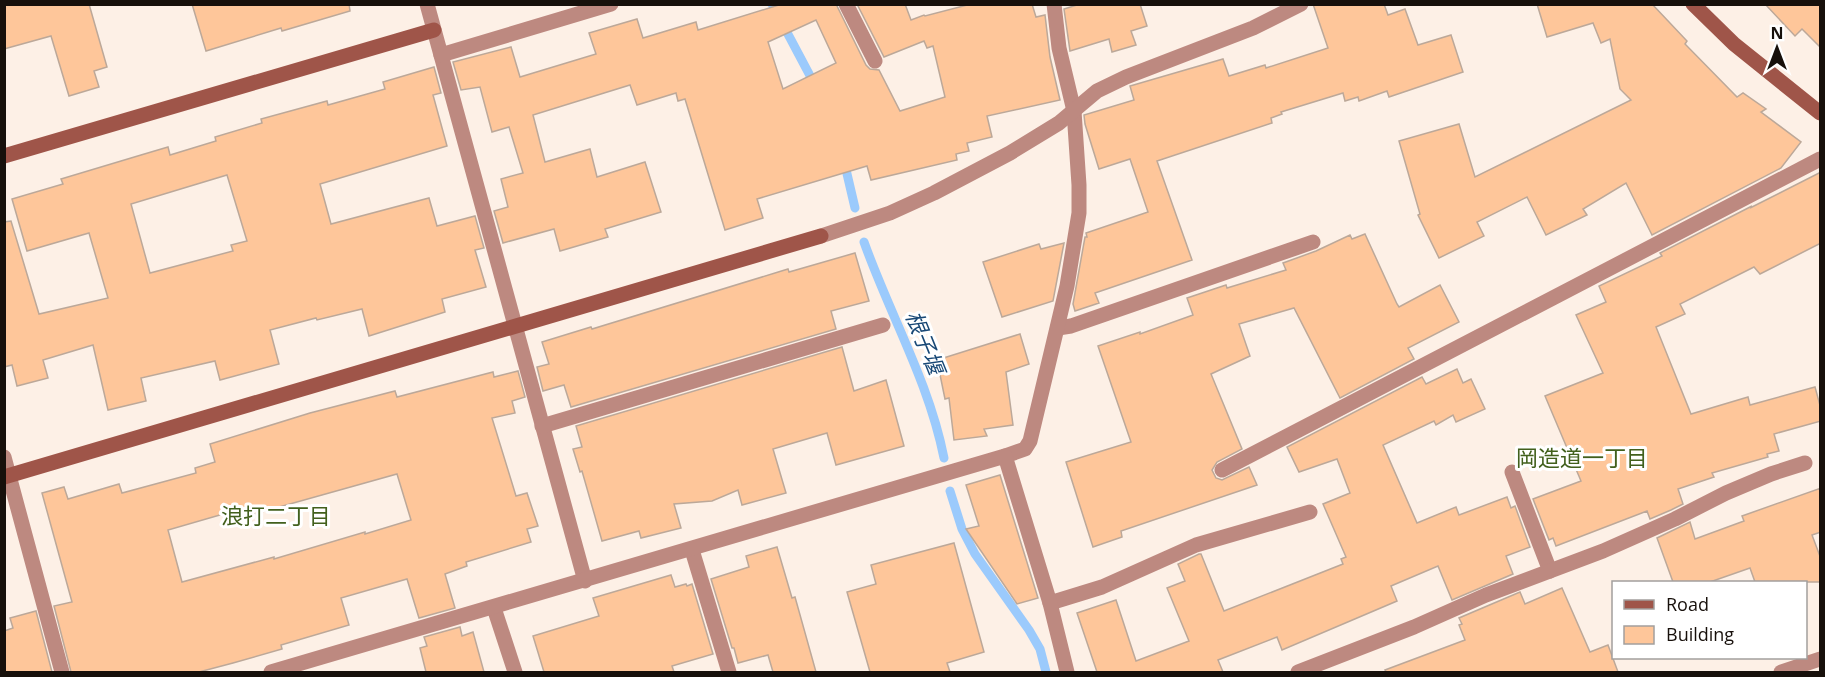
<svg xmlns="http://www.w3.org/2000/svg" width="1825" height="677" font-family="'Open Sans','Noto Sans JP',sans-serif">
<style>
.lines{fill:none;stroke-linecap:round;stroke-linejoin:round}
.stream{stroke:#9bcafc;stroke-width:9}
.building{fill:#fec69a;stroke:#bca899;stroke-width:1.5;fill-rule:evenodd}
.lane{stroke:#bd8980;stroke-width:15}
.street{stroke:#bd8980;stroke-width:15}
.secondary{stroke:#9f5549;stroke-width:15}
.labels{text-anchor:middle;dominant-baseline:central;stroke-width:6;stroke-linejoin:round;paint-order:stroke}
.water-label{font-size:22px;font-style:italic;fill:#184876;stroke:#fff}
.neighbourhood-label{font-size:22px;fill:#42601d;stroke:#fff}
</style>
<rect width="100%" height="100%" fill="#fdf0e6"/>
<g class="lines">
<g class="stream">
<polyline points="772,4 816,87"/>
<polyline points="844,161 855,208"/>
<path d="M 864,242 C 890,315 929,382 944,458"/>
<polyline points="950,491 962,529 975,554 1029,630 1040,649 1046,672"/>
</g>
</g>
<g class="building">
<polygon points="4,4 89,4 107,67 94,71 99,87 69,96 51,36 4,49"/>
<polygon points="192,4 349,4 350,11 282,31 281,28 206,51"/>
<path d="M 782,4 L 836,4 L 866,65 L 870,69 L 879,70 L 900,111 L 945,97 L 933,46 L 927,48 L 924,41 L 884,57 L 857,4 L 905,4 L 911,20 L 924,15 L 925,16 L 971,4 L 1032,4 L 1036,17 L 1045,15 L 1050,57 L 1060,100 L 987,116 L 992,137 L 967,143 L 969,151 L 956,154 L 957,160 L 871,180 L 867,166 L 757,199 L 763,218 L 725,230 L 685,99 L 678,101 L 676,93 L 637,105 L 630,85 L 533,115 L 545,162 L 590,149 L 597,177 L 645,162 L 661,212 L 605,229 L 608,237 L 560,251 L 554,229 L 503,243 L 494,211 L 508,207 L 501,179 L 523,173 L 509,127 L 492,132 L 480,87 L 461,90 L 453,62 L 511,47 L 520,77 L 596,54 L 589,33 L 637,19 L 643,38 L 696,22 L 698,30 ZM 816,20 L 836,63 L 783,89 L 768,42 Z"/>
<polygon points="1080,4 1140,4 1147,26 1131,31 1136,45 1112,52 1109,39 1070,51 1064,9"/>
<polygon points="1313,4 1384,4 1388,15 1405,9 1418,45 1451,35 1463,72 1389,97 1387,91 1359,101 1358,97 1345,101 1343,93 1281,112 1282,114 1271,118 1272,123 1157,161 1192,260 1095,293 1099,303 1075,311 1073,304 1085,237 1087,237 1086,233 1148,212 1130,159 1099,169 1085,124 1084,115 1134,100 1130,86 1223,59 1229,76 1265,65 1266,68 1328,48"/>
<polygon points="1537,4 1652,4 1687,41 1685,44 1737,97 1743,93 1766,109 1761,112 1801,142 1781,168 1652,235 1626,183 1583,209 1587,215 1546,235 1527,197 1477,222 1484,236 1439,258 1418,215 1420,214 1399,141 1459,124 1475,177 1631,100 1620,89 1610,39 1601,43 1593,23 1547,37"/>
<polygon points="1765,4 1821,4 1821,48 1802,29 1795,36"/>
<path d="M 434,67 L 441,93 L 433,95 L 447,146 L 320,184 L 331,224 L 429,198 L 437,226 L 475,216 L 484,248 L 475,250 L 486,287 L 442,299 L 445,312 L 369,336 L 362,309 L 317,320 L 316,318 L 270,330 L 279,364 L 220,380 L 215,361 L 141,378 L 146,401 L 108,410 L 93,345 L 43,360 L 48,378 L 17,386 L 12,365 L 4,367 L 4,222 L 11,221 L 39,314 L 108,298 L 89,233 L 27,251 L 12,199 L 63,184 L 61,179 L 141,155 L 168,147 L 170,155 L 216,141 L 215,137 L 262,123 L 261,119 L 327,101 L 328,105 L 385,89 L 383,82 ZM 227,175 L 247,241 L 231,245 L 233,251 L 150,273 L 131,204 Z"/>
<polygon points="1821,172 1821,243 1760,274 1754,267 1680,304 1685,314 1656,327 1691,414 1748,397 1750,405 1815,387 1821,409 1821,421 1774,434 1779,451 1767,454 1768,457 1712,473 1714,477 1678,489 1683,504 1671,510 1650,519 1647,511 1556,546 1553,538 1549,540 1533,499 1581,481 1545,396 1603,373 1576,315 1606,302 1599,286 1662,256 1660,253 1752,206 1750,208"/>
<polygon points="1365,234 1397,304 1399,307 1440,285 1459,322 1408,348 1414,359 1340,398 1294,308 1239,324 1250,356 1211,374 1242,449 1217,462 1212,470 1216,478 1222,480 1249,467 1257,485 1121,531 1122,537 1093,547 1066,462 1131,442 1098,346 1140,332 1140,334 1193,315 1187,298 1226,285 1227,288 1286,270 1283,263 1316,251 1350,235 1352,239"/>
<polygon points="1064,243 1053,301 1002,317 983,262 1039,244 1041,249"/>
<polygon points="855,253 869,301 831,311 836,329 571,407 564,385 543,391 537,367 549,364 542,342 591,327 592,329 788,269 789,272"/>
<polygon points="1020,334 1029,364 1006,372 1013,425 984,429 987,436 954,440 949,398 945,399 937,360"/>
<polygon points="842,347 854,391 886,380 904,446 836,465 827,433 773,449 786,493 742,505 738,490 712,501 674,504 681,528 641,538 639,531 602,541 582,471 580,472 573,449 582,447 576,426"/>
<polygon points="1457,369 1463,383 1471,379 1485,409 1456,422 1453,415 1436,425 1434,421 1383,445 1417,523 1456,507 1459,515 1507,497 1511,508 1515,506 1530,547 1506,556 1513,574 1452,600 1438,566 1391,586 1397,601 1282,650 1277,637 1218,660 1223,672 1097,672 1077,613 1116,600 1136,661 1189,641 1167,588 1185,581 1178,564 1199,554 1201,554 1224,611 1343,564 1341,559 1346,557 1323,504 1350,493 1337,459 1299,472 1287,447 1422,377 1426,384"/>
<path d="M 518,371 L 525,397 L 512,401 L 515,413 L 492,418 L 516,496 L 527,493 L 538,526 L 527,529 L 531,542 L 466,562 L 467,566 L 445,574 L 455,608 L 419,618 L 407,579 L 341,598 L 349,625 L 281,645 L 282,649 L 233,663 L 199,672 L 71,672 L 54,606 L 72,602 L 42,493 L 64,487 L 68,499 L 119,484 L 122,493 L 196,473 L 195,468 L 215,462 L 210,444 L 310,413 L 395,391 L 397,397 L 493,372 L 494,377 ZM 397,474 L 411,520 L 365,534 L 365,532 L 274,559 L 274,557 L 182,582 L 168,530 L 244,508 L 247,516 Z"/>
<polygon points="1000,475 1038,598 1017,604 966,529 979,526 966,485"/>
<polygon points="1821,488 1821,532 1812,535 1821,559 1821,582 1755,582 1750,568 1710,582 1673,582 1657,538 1690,522 1695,539 1744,521 1742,516"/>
<polygon points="954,543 984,652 947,663 950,672 870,672 847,592 876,584 871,565"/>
<polygon points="777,547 792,598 795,597 816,672 773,672 768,655 738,663 734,648 732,648 711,579 749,567 746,556"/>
<polygon points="671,575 675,587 686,584 687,586 692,584 713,654 672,666 674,672 544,672 533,636 599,616 593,598"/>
<polygon points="1562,588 1590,652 1608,645 1618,672 1386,672 1385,670 1465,640 1459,625 1462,624 1459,618 1520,592 1525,604"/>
<polygon points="36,611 52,672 4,672 4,631 13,628 10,618"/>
<polygon points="460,627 462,636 473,632 484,672 426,672 420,648 427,646 424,637"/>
</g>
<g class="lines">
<g class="lane">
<polyline points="846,4 875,61"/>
<polyline points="1058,328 1071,326 1313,242"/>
<polyline points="1005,456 1025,449 1030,441 1067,286 1079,213 1079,185 1074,111 1059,48 1054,4"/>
<polyline points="1050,603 1102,587 1196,545 1310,512"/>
</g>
<g class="street">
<polyline points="427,4 585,581"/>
<polyline points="441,55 611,4"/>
<polyline points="821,236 890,213 934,193 1010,153 1059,123 1097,91 1126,77 1253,28 1301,4"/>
<polyline points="542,426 883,325"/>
<polyline points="4,457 62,672"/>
<polyline points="1222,470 1820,159"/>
<polyline points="1512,472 1550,571"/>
<polyline points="692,550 729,672"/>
<polyline points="494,608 515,672"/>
<polyline points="271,672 1005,456 1050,603 1067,672"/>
<polyline points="1298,672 1414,627 1486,595 1603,551 1675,519 1726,493 1771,474 1805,463"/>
<polyline points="1781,672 1820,659"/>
</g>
<g class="secondary">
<polyline points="1693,4 1734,44 1820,113"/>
<polyline points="4,156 434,30"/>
<polyline points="4,477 821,236"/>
</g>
</g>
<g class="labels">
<g class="water-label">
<text transform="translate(926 342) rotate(68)">根子堰</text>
</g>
<g class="neighbourhood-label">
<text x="1582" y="457">岡造道一丁目</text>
<text x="276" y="515">浪打二丁目</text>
</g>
</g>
<rect width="1825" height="677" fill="none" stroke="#17100b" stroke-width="12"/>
<rect x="1612" y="581" width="195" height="78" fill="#ffffff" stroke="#a29f9d" stroke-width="1.5"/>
<rect x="1624" y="600" width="30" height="9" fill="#9f5549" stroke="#a29f9d" stroke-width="1.5"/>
<text x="1666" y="611" font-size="18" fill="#17100b">Road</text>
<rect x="1624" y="626" width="30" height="18" fill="#fec69a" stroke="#a29f9d" stroke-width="1.5"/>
<text x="1666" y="641" font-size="18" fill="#17100b">Building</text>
<g transform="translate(1777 48)" stroke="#ffffff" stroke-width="4.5" paint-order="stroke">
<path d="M0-4.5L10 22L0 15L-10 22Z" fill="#17100b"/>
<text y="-9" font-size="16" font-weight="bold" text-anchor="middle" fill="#17100b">N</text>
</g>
</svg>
